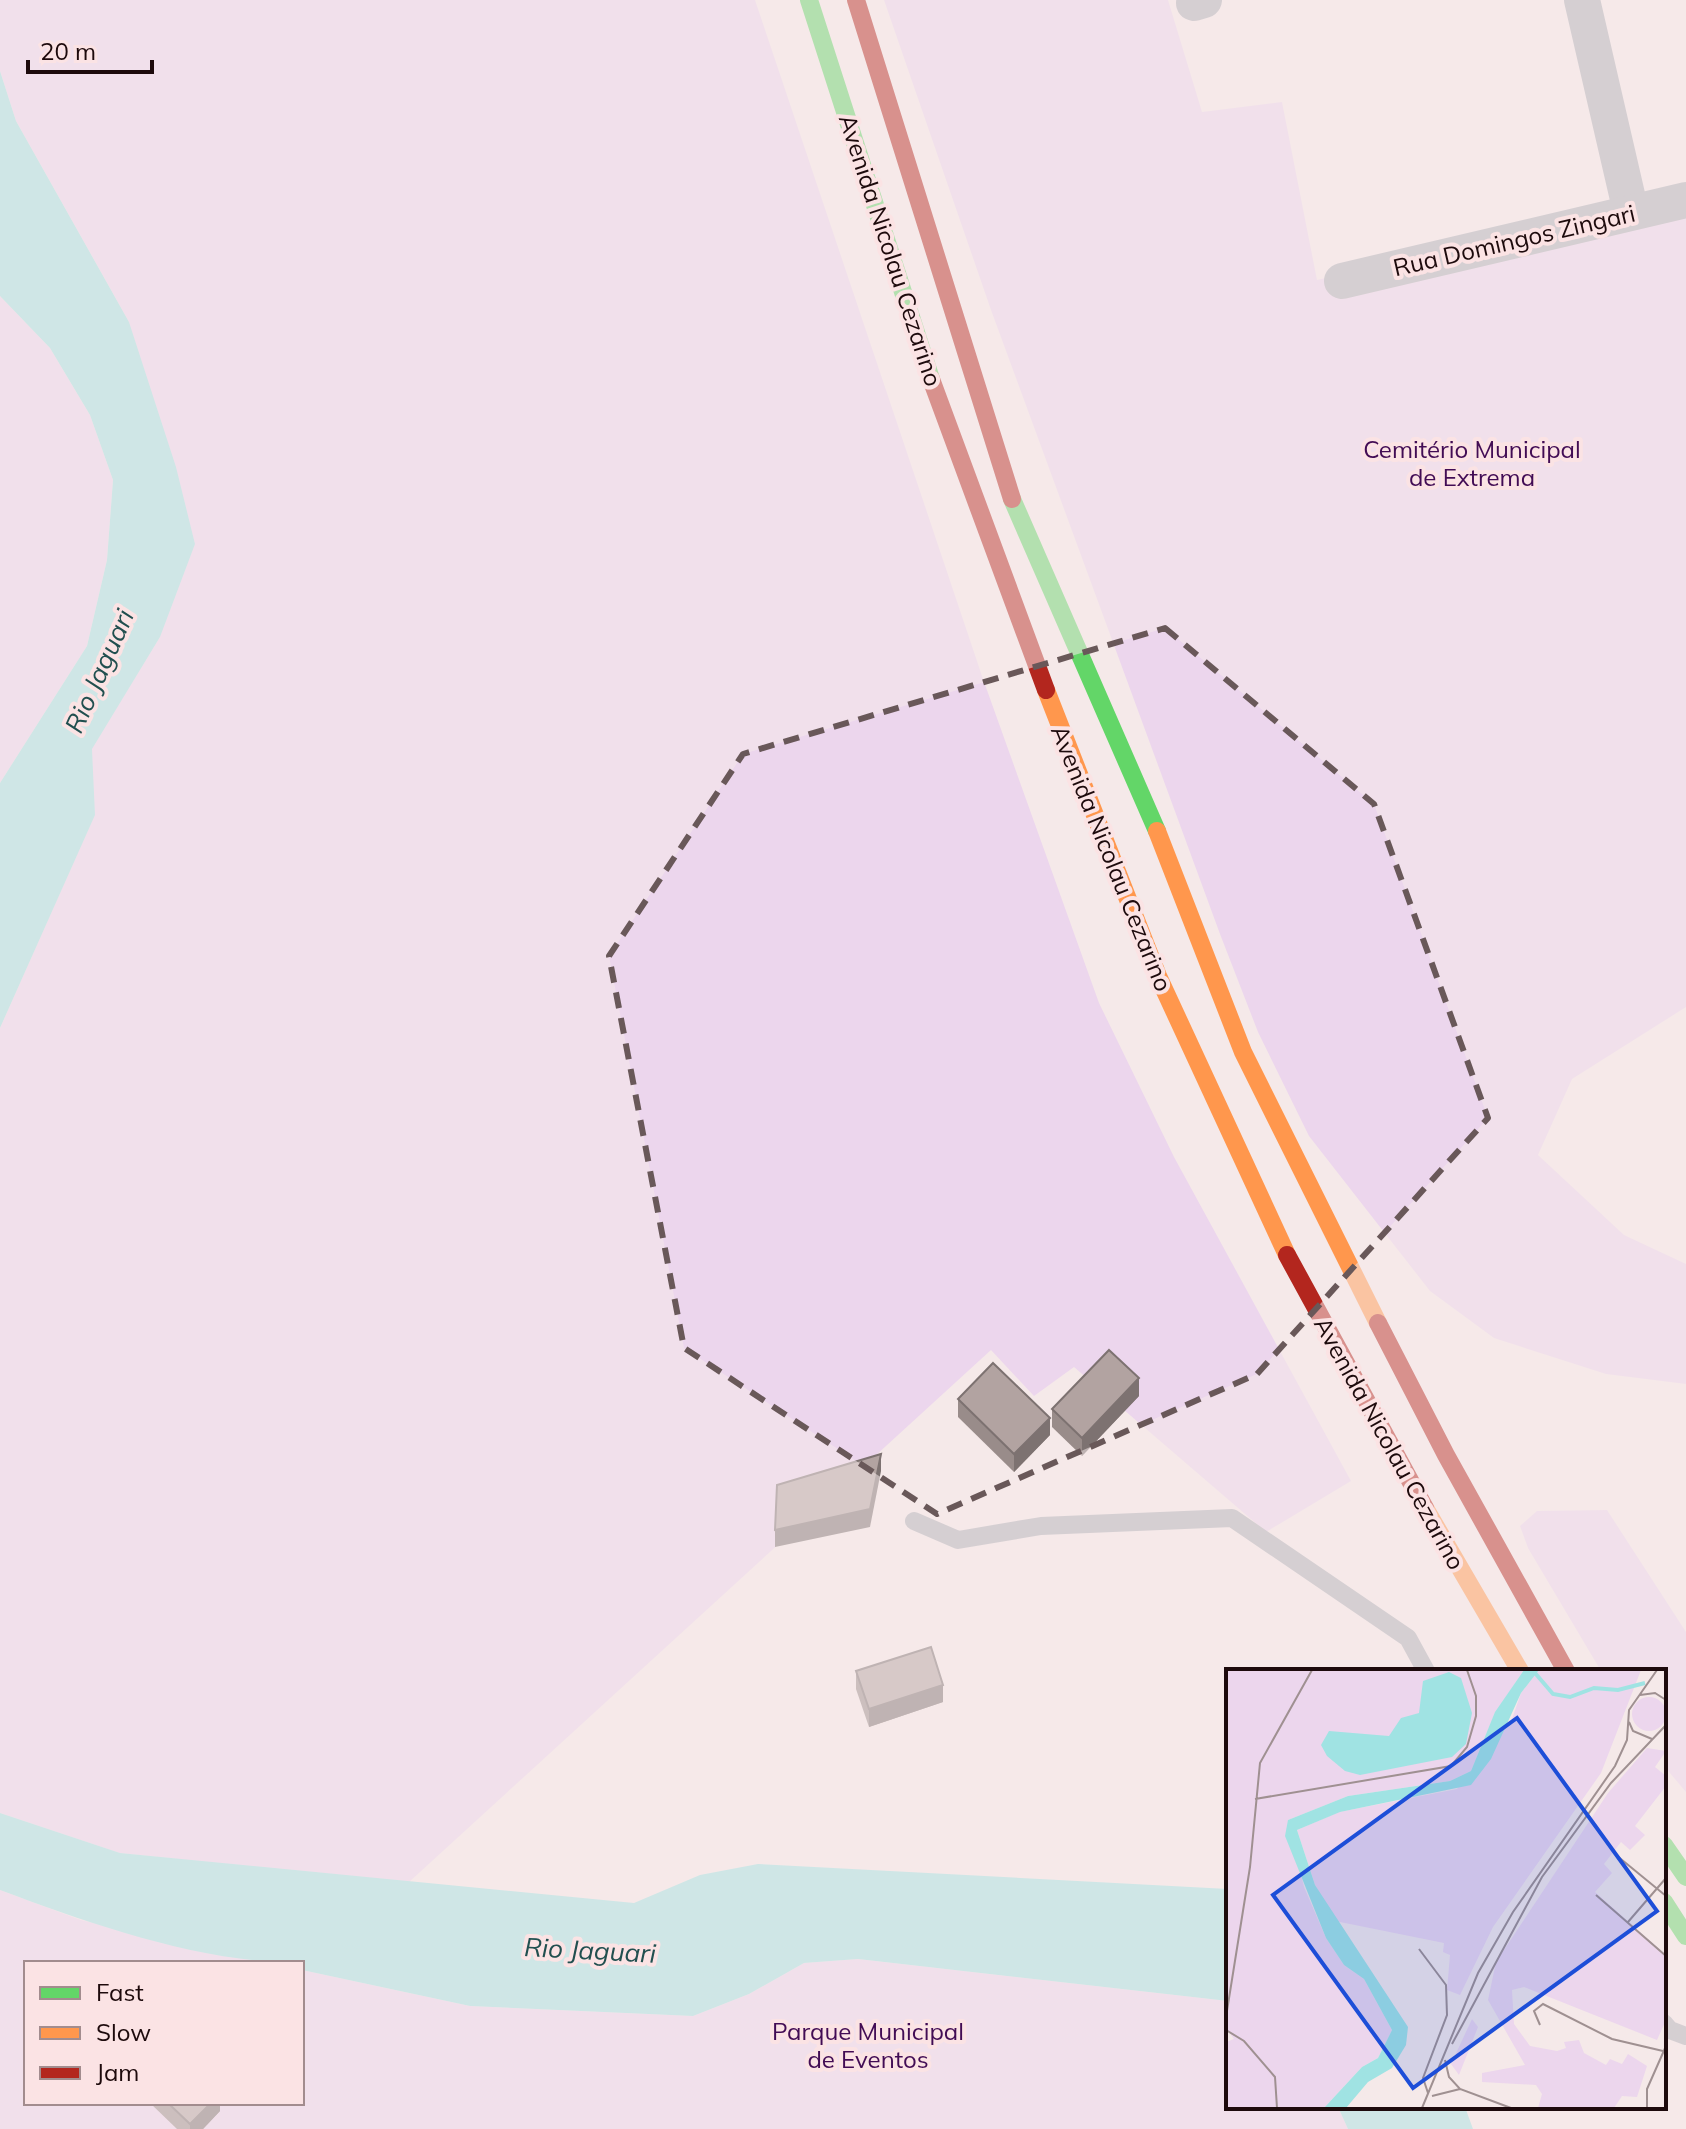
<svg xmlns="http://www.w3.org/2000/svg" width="1686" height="2129" font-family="Mulish,sans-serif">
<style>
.green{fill:#ecd6ed}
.water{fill:#a0e3e3}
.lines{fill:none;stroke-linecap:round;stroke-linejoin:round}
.lane{stroke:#aeafb6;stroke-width:18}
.street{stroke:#aeafb6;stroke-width:36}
.fast{stroke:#63d668;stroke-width:18}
.slow{stroke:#ff974d;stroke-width:18}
.jam{stroke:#b3261e;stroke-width:18}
.wall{fill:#998c8a}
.shaded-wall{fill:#7d7271}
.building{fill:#b2a3a1;stroke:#7d7271;stroke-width:2}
.marked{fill:none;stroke:#695859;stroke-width:6;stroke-dasharray:16 10;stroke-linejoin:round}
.labels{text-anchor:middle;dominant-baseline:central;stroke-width:8;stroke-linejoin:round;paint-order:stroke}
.street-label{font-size:24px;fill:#1d0a0c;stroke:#fbe3e4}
.park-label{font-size:24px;fill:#420c54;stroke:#fbe3e4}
.water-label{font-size:26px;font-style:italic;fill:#214f4f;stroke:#fbe3e4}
.inset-river{fill:none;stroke:#a0e3e3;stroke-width:4}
.inset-road{fill:none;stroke:#9f9091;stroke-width:2}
.view{fill:#1d4ed8;fill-opacity:0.15;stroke:#1d4ed8;stroke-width:4}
.inset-edge{fill:none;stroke:#1d0a0c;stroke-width:4}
</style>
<rect width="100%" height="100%" fill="#f5e9e9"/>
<g class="green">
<polygon points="0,0 755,0 983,679 1099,1003 1174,1157 1351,1481 1266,1532 1074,1367 1034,1396 991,1350 408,1883 119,1853 0,1813 0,1028 94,816 91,749 160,637 129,322 16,121 0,71"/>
<polygon points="884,0 1168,0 1202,112 1282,102 1317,280 1686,194 1686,1007 1572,1079 1538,1155 1624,1235 1686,1264 1686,1384 1606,1374 1494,1338 1430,1291 1309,1136 1258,1032 1220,934 991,310"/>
<polygon points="0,296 50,348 90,415 113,480 107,560 87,646 0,783"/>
<polygon points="1607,1510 1686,1632 1686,1792 1664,1766 1664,1671 1601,1671 1528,1548 1520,1526 1537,1511"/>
<polygon points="0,1890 81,1920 266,1963 26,1963 26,2103 302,2103 302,1970 470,2006 693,2016 749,1994 804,1963 858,1959 1228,2001 1228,2107 1338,2107 1348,2129 0,2129"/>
</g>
<g class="water">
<polygon points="0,71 16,121 129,322 176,467 195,544 160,637 92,749 95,815 0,1028 0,783 87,646 107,560 113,480 90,415 50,348 0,296"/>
<path d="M 0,1813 L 120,1853 L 634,1903 L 700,1875 L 758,1864 L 1228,1889 L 1228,2001 L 858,1959 L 804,1963 L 749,1994 L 693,2016 L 470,2006 L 302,1970 L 302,1963 C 202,1963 93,1925 0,1890 Z"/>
<polygon points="1338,2107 1465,2107 1473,2129 1348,2129"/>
</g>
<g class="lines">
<g class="lane">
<polyline points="914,1521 958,1540 1041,1526 1232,1518 1408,1638 1426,1671"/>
<polyline points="1664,2023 1670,2030 1686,2036"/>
</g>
<g class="street">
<polyline points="1582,0 1631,212"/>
<polyline points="1194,3 1204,0"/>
<polyline points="1342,281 1686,200"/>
</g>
<g class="fast">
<polyline points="809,0 931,379"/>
<polyline points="1012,499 1157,831"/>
<polyline points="1664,1845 1686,1877"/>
<polyline points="1664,1902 1686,1936"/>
</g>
<g class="slow">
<polyline points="1046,690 1158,976 1287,1255"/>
<polyline points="1157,831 1243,1052 1378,1323"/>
<polyline points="1425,1508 1520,1671"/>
</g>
<g class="jam">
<polyline points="856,0 1012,499"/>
<polyline points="931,379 1046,690"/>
<polyline points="1287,1255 1425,1508"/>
<polyline points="1378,1323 1446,1455 1566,1671"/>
</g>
</g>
<g class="wall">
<polygon points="1139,1396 1082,1456 1052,1427 1052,1409"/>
<polygon points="958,1399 1050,1435 1014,1472 958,1417"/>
<polygon points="856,1671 943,1702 869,1727 856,1689"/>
<polygon points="150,2103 220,2103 220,2111 203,2129 177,2129"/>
</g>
<g class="shaded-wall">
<polygon points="1139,1378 1139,1396 1082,1456 1082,1438"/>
<polygon points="1050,1418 1050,1435 1014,1472 1014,1454"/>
<polygon points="881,1454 881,1471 870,1527 775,1547 775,1530"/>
<polygon points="943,1685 943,1702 869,1727 869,1709"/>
<polygon points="211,2103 220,2103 220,2111 203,2129 190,2129 190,2124"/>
</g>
<g class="building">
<polygon points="1109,1350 1139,1378 1082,1438 1052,1409"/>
<polygon points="993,1363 1050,1418 1014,1454 958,1399"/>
<polygon points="881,1454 870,1509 775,1530 777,1485"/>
<polygon points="931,1647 943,1685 869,1709 856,1671"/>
<polygon points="168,2103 211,2103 190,2124"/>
</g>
<path d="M0 0H1686V2129H0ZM 1165,628 L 1374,804 L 1488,1118 L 1257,1374 L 937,1514 L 684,1348 L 609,956 L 743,754 Z" fill="#f5e9e9" fill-opacity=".55" fill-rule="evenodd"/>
<path class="marked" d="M 1165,628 L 1374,804 L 1488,1118 L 1257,1374 L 937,1514 L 684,1348 L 609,956 L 743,754 Z"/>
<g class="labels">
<g class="street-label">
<text transform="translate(1514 240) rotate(-13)">Rua Domingos Zingari</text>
<text transform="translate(891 250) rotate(72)">Avenida Nicolau Cezarino</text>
<text transform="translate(1112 858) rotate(68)">Avenida Nicolau Cezarino</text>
<text transform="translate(1390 1443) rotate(61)">Avenida Nicolau Cezarino</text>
</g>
<g class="park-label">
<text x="1472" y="449">Cemitério Municipal<tspan x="1472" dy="28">de Extrema</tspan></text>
<text x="868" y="2031">Parque Municipal<tspan x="868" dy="28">de Eventos</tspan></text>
</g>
<g class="water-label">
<text transform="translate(99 671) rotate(-66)">Rio Jaguari</text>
<text transform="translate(590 1950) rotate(3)">Rio Jaguari</text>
</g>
</g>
<g transform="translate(1226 1669)">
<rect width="440" height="440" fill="#f5e9e9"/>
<path d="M 0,1 L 298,1 L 269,44 L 245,102 L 224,112 L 122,127 L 62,151 L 78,218 L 100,269 L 118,296 L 138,310 L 166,361 L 152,389 L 136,398 L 98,439 L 0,439 L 0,373 L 8,370 L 0,359 ZM 313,1 L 415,1 L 375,104 L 267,258 L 234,326 L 221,321 L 224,286 L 217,283 L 218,274 L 109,252 L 89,216 L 71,161 L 113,143 L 231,120 L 286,50 L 295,24 ZM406 45a17 17 0 1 1 34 0a17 17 0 1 1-34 0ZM 421,79 L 440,82 L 429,98 L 440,107 L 440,117 L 409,157 L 419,166 L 404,181 L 395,173 L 378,195 L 386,204 L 369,223 L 440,286 L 440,351 L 431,371 L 298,318 L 286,321 L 288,355 L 304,377 L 331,382 L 340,379 L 338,373 L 353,371 L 358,384 L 380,396 L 384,390 L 396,395 L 402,385 L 421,397 L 411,428 L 396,427 L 388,439 L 312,439 L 316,425 L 310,416 L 256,413 L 256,404 L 299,396 L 262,331 L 270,293 L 382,124 ZM 246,350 L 252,358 L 233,406 L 225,395 Z" fill="#ecd6ed"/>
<path d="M 298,1 L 313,1 L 295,24 L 265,90 L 245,116 L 114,143 L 71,161 L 89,216 L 182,358 L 180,376 L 166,399 L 142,413 L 120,439 L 98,439 L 136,398 L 152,389 L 166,361 L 138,310 L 118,296 L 100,269 L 59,167 L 62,151 L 122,127 L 224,112 L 245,102 L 269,43 ZM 223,3 L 235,9 L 246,44 L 240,75 L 226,88 L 134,106 L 119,102 L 101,87 L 95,76 L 103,62 L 163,67 L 175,49 L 193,44 L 197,12 Z" fill="#a0e3e3"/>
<path class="inset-river" d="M 309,4 L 327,25 L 344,28 L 368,19 L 392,21 L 419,14"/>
<path class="inset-road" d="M 414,26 L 429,24 L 440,31M 403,53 L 407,62 L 426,70M 29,130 L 225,97 L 241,78 L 250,47 L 250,27 L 241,1M 390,186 L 440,227M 370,226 L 440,287M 402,253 L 440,209M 193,280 L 220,316 L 221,346 L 197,409 L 202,424M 0,348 L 24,198 L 34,94 L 86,1M 314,356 L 308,342 L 317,335 L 386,370 L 437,382M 0,361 L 18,372 L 49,408 L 51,439M 226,375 L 316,208 L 385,114 L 440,56M 219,391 L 223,408 L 234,420 L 285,439M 206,427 L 234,420M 196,439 L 252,304 L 287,243 L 389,97 L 401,71 L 403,41 L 431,1M 421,439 L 421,420 L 440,377"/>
<path class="view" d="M 291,49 L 431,242 L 187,419 L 47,226 Z"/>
<rect width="440" height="440" class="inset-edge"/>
</g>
<rect x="24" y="1961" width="280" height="144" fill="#fbe3e4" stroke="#a28c8e" stroke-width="2"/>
<rect x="40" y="1987" width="40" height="12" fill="#63d668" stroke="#a28c8e" stroke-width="2"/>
<text x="96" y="2001" font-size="24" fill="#1d0a0c">Fast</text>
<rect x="40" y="2027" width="40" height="12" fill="#ff974d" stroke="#a28c8e" stroke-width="2"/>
<text x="96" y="2041" font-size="24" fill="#1d0a0c">Slow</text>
<rect x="40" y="2067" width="40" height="12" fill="#b3261e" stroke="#a28c8e" stroke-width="2"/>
<text x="96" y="2081" font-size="24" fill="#1d0a0c">Jam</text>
<path d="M28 60v12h124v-12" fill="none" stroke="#1d0a0c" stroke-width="4"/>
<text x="40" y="60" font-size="24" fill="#1d0a0c" stroke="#fbe3e4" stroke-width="6" paint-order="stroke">20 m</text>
</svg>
